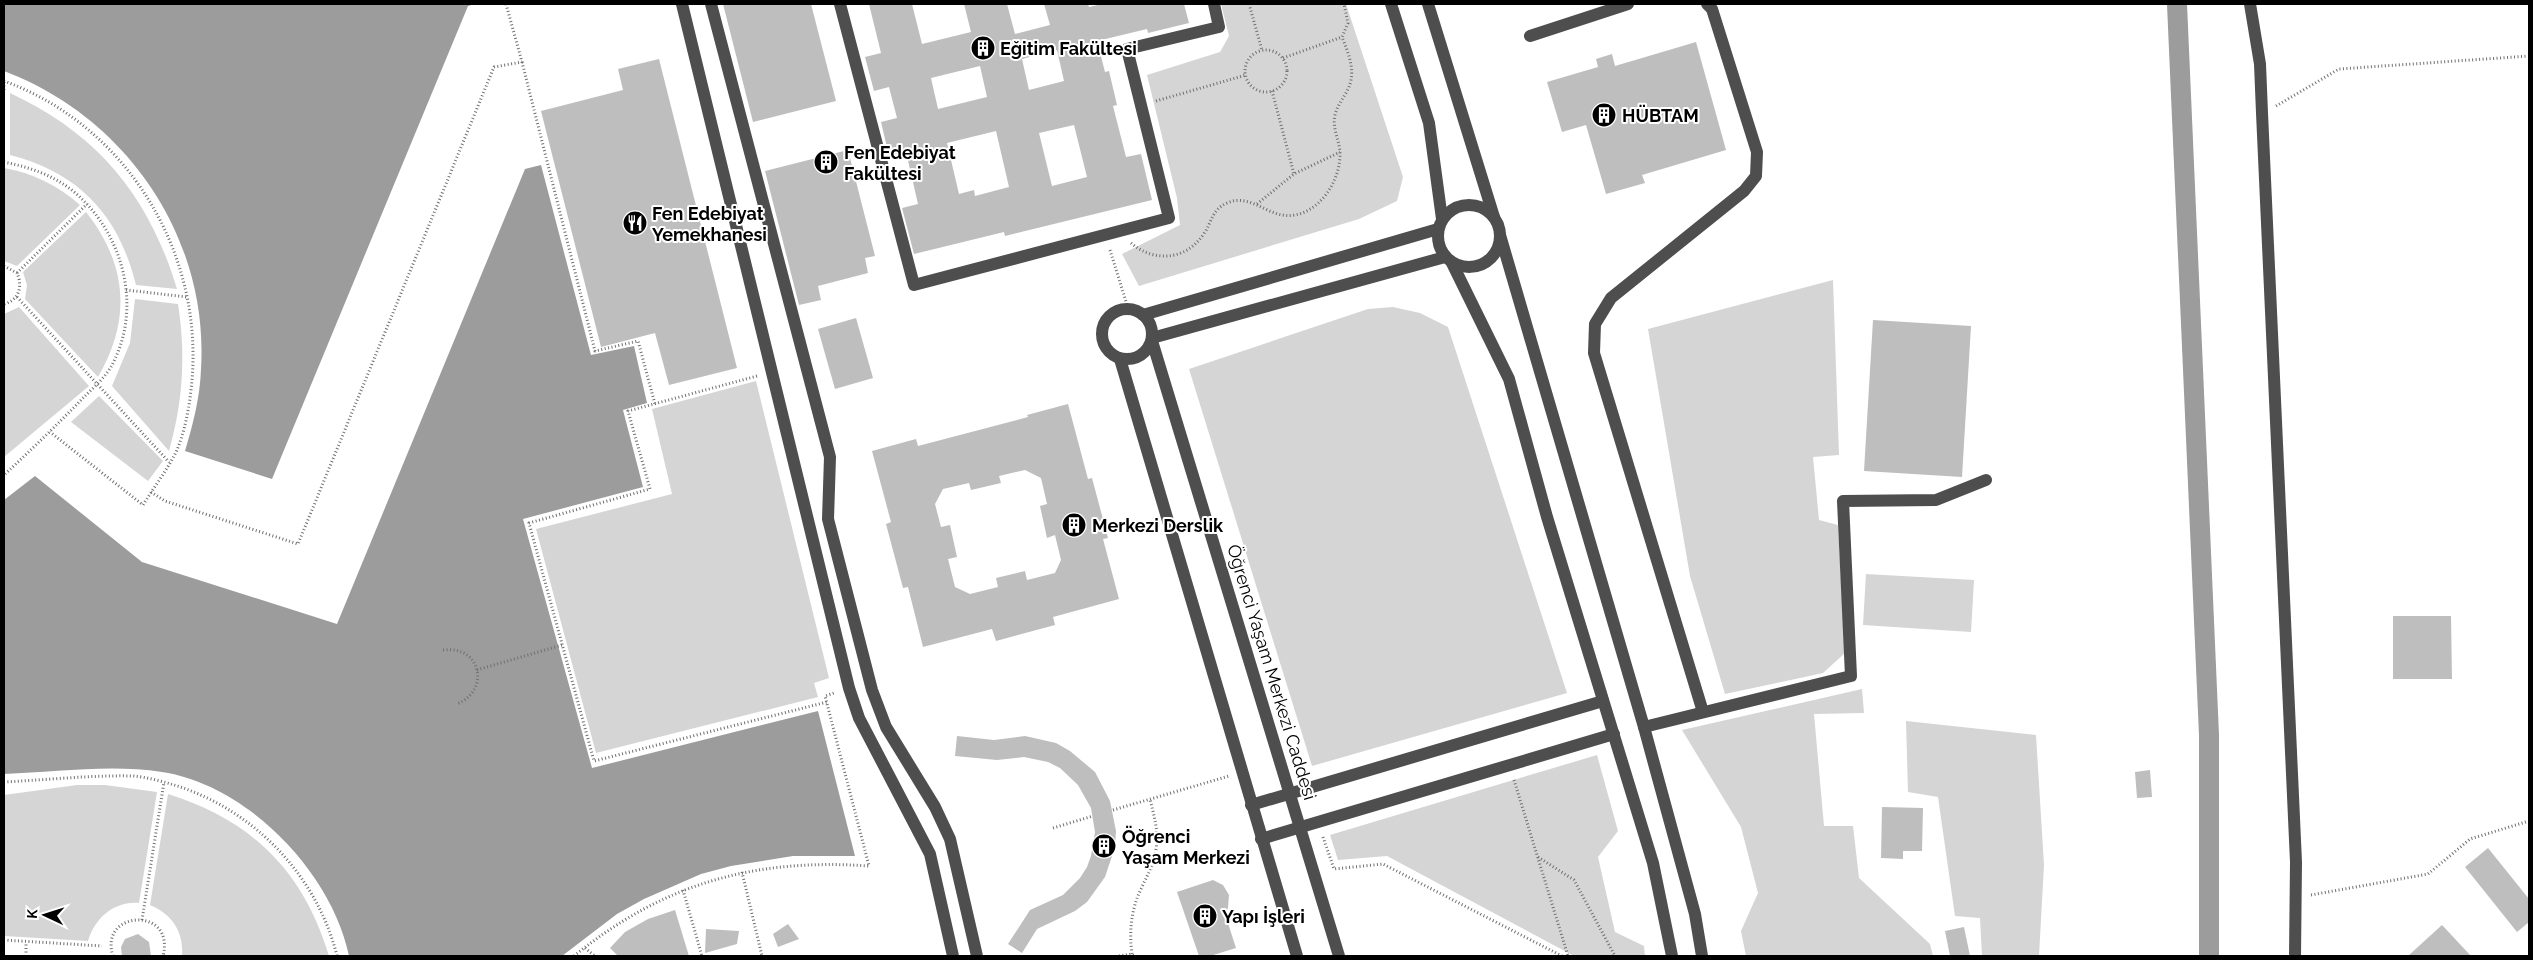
<svg xmlns="http://www.w3.org/2000/svg" width="2533" height="960" font-family="Raleway,sans-serif">
<style>
.green{fill:#d5d5d5}
.water{fill:#9c9c9c}
.lines{fill:none;stroke-linecap:round;stroke-linejoin:round}
.canal{stroke:#9c9c9c;stroke-width:20}
.building{fill:#bebebe;fill-rule:evenodd}
.path{stroke:#707070;stroke-width:3;stroke-dasharray:1 2.5;stroke-linecap:butt}
.minor{stroke:#4e4e4e;stroke-width:12}
.labels{text-anchor:middle;dominant-baseline:central;stroke-width:4;stroke-linejoin:round;paint-order:stroke}
.poi-label{font-size:18px;font-weight:bold;fill:#000;stroke:#fff;text-anchor:start}
.street-label{font-size:18px;fill:#000;stroke:#fff}
</style>
<rect width="100%" height="100%" fill="#fff"/>
<g class="green">
<polygon points="1221,4 1346,4 1403,177 1397,201 1359,219 1139,286 1122,254 1180,225 1177,198 1147,75 1220,52 1229,36"/>
<path d="M 10,93 C 98,134 149,196 177,289 L 136,285 C 119,216 80,173 10,155 Z"/>
<path d="M 4,168 C 33,173 57,185 80,205 L 17,266 L 4,261 Z"/>
<path d="M 86,212 C 127,264 132,319 98,377 L 25,299 L 27,285 L 23,272 Z"/>
<polygon points="1833,280 1839,455 1813,457 1819,520 1838,525 1845,653 1823,673 1725,694 1690,576 1648,329"/>
<path d="M 135,299 L 178,304 C 186,355 183,402 169,451 L 112,386 L 130,343 Z"/>
<polygon points="19,307 89,386 4,457 4,314"/>
<polygon points="1393,307 1420,313 1448,327 1567,693 1312,766 1189,369 1368,309"/>
<polygon points="756,381 829,678 814,683 818,697 596,753 536,529 672,494 652,409"/>
<polygon points="99,396 163,461 148,481 71,422"/>
<polygon points="1866,574 1974,580 1971,632 1863,625"/>
<polygon points="1862,689 1864,713 1814,714 1824,826 1853,826 1859,878 1930,944 1933,956 1746,956 1741,931 1758,893 1741,827 1682,730"/>
<polygon points="1906,721 2036,735 2044,865 2039,956 1982,956 1980,918 1955,916 1938,797 1908,792"/>
<polygon points="1597,755 1618,831 1598,857 1615,932 1644,946 1645,956 1574,956 1387,856 1338,860 1330,835"/>
<path d="M 77,785 L 105,785 L 157,792 L 139,903 C 114,901 95,918 88,941 L 4,936 L 4,795 Z"/>
<path d="M 168,794 C 252,820 304,872 329,956 L 182,956 C 184,932 172,914 150,905 Z"/>
</g>
<g class="water">
<path d="M 4,4 L 475,4 L 468,6 L 272,479 L 185,451 C 193,424 200,398 201,369 C 209,237 126,117 4,71 Z"/>
<path d="M 541,165 L 591,355 L 634,346 L 647,403 L 623,410 L 643,487 L 523,519 L 592,768 L 818,711 L 855,856 L 793,856 L 731,866 L 701,874 L 644,899 L 617,914 L 562,956 L 349,956 C 332,873 248,785 162,772 C 111,764 56,772 4,774 L 4,500 L 35,476 L 142,562 L 337,624 L 525,169 Z"/>
</g>
<g class="lines">
<polyline class="canal" points="2177,4 2209,735 2209,956"/>
</g>
<g class="building">
<polygon points="723,4 811,4 836,101 753,122"/>
<path d="M 869,4 L 912,4 L 922,44 L 971,32 L 964,4 L 1007,4 L 1015,34 L 1050,25 L 1044,4 L 1088,4 L 1089,7 L 1102,4 L 1184,4 L 1189,23 L 1148,33 L 1147,29 L 1097,41 L 1105,72 L 1109,71 L 1117,105 L 1113,106 L 1126,157 L 1141,154 L 1152,200 L 1005,236 L 1004,232 L 914,254 L 902,208 L 918,204 L 906,152 L 889,156 L 881,122 L 897,118 L 889,87 L 874,91 L 865,57 L 881,53 ZM 1057,50 L 1064,81 L 1029,90 L 1022,59 ZM 980,66 L 987,97 L 938,109 L 931,78 ZM 1074,125 L 1087,177 L 1052,186 L 1039,133 ZM 996,131 L 1009,187 L 975,196 L 974,190 L 959,194 L 947,143 Z"/>
<polygon points="1696,42 1726,150 1642,175 1645,183 1606,194 1586,125 1562,132 1547,82 1598,67 1596,59 1612,54 1615,66"/>
<polygon points="659,59 737,368 669,385 655,333 601,347 541,111 623,90 618,69"/>
<polygon points="848,150 875,256 865,258 868,273 818,286 821,300 799,305 765,171"/>
<polygon points="856,318 873,378 835,389 818,329"/>
<polygon points="1873,320 1971,326 1962,477 1864,471"/>
<path d="M 1068,404 L 1088,479 L 1092,478 L 1108,538 L 1103,539 L 1119,599 L 1053,617 L 1055,625 L 996,641 L 992,629 L 923,647 L 908,587 L 903,588 L 886,524 L 891,522 L 872,451 L 916,439 L 918,446 L 1028,417 L 1027,415 ZM 1025,470 L 1041,478 L 1047,504 L 1040,506 L 1047,538 L 1055,535 L 1061,560 L 1055,573 L 1027,580 L 1025,571 L 996,578 L 998,587 L 970,594 L 955,587 L 948,559 L 957,557 L 950,525 L 941,527 L 935,504 L 943,489 L 969,483 L 971,490 L 1001,483 L 999,476 Z"/>
<polygon points="2393,616 2451,616 2452,679 2393,679"/>
<polygon points="957,736 994,740 1025,736 1056,743 1070,751 1095,772 1110,801 1116,831 1115,847 1105,877 1087,902 1075,911 1037,929 1022,953 1008,944 1030,910 1063,895 1080,878 1087,867 1091,856 1095,832 1091,808 1078,785 1060,768 1048,762 1024,757 997,760 955,756"/>
<polygon points="2150,770 2152,797 2137,798 2135,772"/>
<polygon points="1882,807 1923,808 1922,851 1903,851 1903,859 1881,858"/>
<polygon points="2488,848 2529,899 2529,922 2517,932 2465,867"/>
<polygon points="1213,880 1223,885 1229,895 1228,908 1225,914 1236,948 1210,956 1199,956 1177,892"/>
<polygon points="675,910 689,956 618,956 610,948 625,932 648,919"/>
<polygon points="788,924 799,939 778,947 773,934"/>
<polygon points="2442,925 2471,956 2408,956 2431,935"/>
<polygon points="1964,927 1970,956 1950,956 1945,931"/>
<polygon points="706,929 739,931 737,944 705,953"/>
<polygon points="138,934 149,942 151,956 122,956 121,947 125,939"/>
</g>
<g class="lines">
<g class="path">
<polyline points="1249,4 1262,50"/>
<circle cx="1266" cy="71" r="21"/>
<polyline points="1283,58 1342,37 1348,23 1344,4"/>
<polyline points="522,62 595,351 638,341 655,404"/>
<path d="M 4,81 C 126,125 203,251 192,380 C 190,403 186,428 177,450 C 168,469 154,487 143,505 L 50,432"/>
<polyline points="4,90 4,81"/>
<polyline points="1272,91 1294,174"/>
<polyline points="1156,101 1246,75"/>
<polyline points="2276,106 2339,69 2529,56"/>
<path d="M 4,162 C 29,167 53,175 73,191 C 122,231 143,305 113,363 C 107,376 93,388 83,398 C 58,424 31,450 4,475"/>
<polyline points="1257,204 1294,174 1340,152"/>
<path d="M 1131,243 C 1153,262 1185,261 1203,235 C 1212,223 1211,210 1227,203 C 1252,192 1269,220 1295,215 C 1322,210 1341,179 1340,152 C 1339,139 1332,128 1335,115 C 1337,106 1343,99 1347,91 C 1357,73 1349,55 1342,37"/>
<polyline points="1110,250 1128,308"/>
<path d="M 4,266 L 17,273 C 23,287 19,300 4,304"/>
<polyline points="17,273 87,204"/>
<polyline points="126,290 187,297"/>
<polyline points="17,297 169,462"/>
<polyline points="757,376 628,411 650,489 529,523 594,761 827,702"/>
<polyline points="151,492 165,501 298,544 494,67 522,62 506,4"/>
<path d="M 443,650 C 481,645 491,690 457,704"/>
<polyline points="477,670 562,645"/>
<polyline points="1514,780 1568,956"/>
<path d="M 4,782 C 46,780 90,775 133,776 C 146,777 161,781 174,785 C 253,809 317,875 337,956"/>
<polyline points="1113,810 1229,776"/>
<polyline points="1053,828 1093,816"/>
<polyline points="1323,837 1334,869 1383,864 1562,956"/>
<polyline points="1538,857 1574,880 1615,956"/>
<polyline points="742,872 762,956"/>
<polyline points="683,890 702,956"/>
<polyline points="2311,895 2428,874 2470,839 2529,821"/>
<polyline points="142,920 164,782"/>
<polyline points="4,940 102,946"/>
<polyline points="585,948 595,956"/>
<path d="M 1132,954 C 1129,931 1131,910 1141,889 C 1147,876 1154,864 1156,849 C 1159,832 1154,816 1150,799"/>
<polyline points="26,956 26,942"/>
<path d="M 113,956 C 98,910 176,906 163,956"/>
<path d="M 574,956 C 664,883 755,858 869,866 L 825,696 L 834,693"/>
<polyline points="1119,956 1132,954 1133,956"/>
</g>
<g class="minor">
<polyline points="682,4 849,688 859,718 930,854 953,956"/>
<polyline points="711,4 830,457 828,519 872,690 886,727 935,807 950,839 977,956"/>
<polyline points="840,4 914,285 1169,218 1127,49 1219,27 1214,4"/>
<polyline points="1391,4 1429,123 1442,219"/>
<polyline points="1428,4 1494,217"/>
<polyline points="2250,4 2260,64 2262,113 2296,862 2295,956"/>
<polyline points="1530,36 1628,4"/>
<circle cx="1469" cy="236" r="31"/>
<polyline points="1500,235 1644,727 1695,914 1702,956"/>
<polyline points="1452,263 1509,379 1547,517 1653,863 1672,956"/>
<circle cx="1127" cy="334" r="25"/>
<polyline points="1143,315 1438,229"/>
<polyline points="1152,338 1445,257"/>
<polyline points="1152,341 1339,956"/>
<polyline points="1120,359 1297,956"/>
<polyline points="1703,712 1594,353 1595,324 1611,298 1744,191 1756,176 1757,152 1712,9 1707,4"/>
<polyline points="1644,727 1851,676 1843,501 1936,500 1986,480"/>
<polyline points="1251,805 1603,701"/>
<polyline points="1261,839 1614,734"/>
</g>
</g>
<defs>
<symbol id="building-disc" viewBox="-11 -11 22 22"><circle r="9.5" fill="#000" stroke="#fff"/><path d="M-4-6H4V6H1V3H-1V6H-4ZM-2.5-4.3h1.7v1.8h-1.7ZM.8-4.3h1.7v1.8H.8ZM-2.5-1h1.7V.8h-1.7ZM.8-1h1.7V.8H.8Z" fill="#fff"/></symbol>
<symbol id="restaurant-disc" viewBox="-11 -11 22 22"><circle r="9.5" fill="#000" stroke="#fff"/><path d="M-5-6h1v4h1v-4h1v4h1v-4h1v5L-1.5 .5V6h-2V.5L-5-1ZM5-6V6H3V1.5H1.5Q1.5-4 5-6Z" fill="#fff"/></symbol>
</defs>
<g fill-rule="evenodd">
<use href="#building-disc" x="969" y="34" width="28" height="28"/>
<use href="#building-disc" x="1590" y="101" width="28" height="28"/>
<use href="#building-disc" x="812" y="148" width="28" height="28"/>
<use href="#restaurant-disc" x="621" y="209" width="28" height="28"/>
<use href="#building-disc" x="1060" y="511" width="28" height="28"/>
<use href="#building-disc" x="1090" y="832" width="28" height="28"/>
<use href="#building-disc" x="1191" y="902" width="28" height="28"/>
</g>
<g class="labels">
<g class="poi-label">
<text x="1000" y="48">Eğitim Fakültesi</text>
<text x="1622" y="115">HÜBTAM</text>
<text x="844" y="152">Fen Edebiyat<tspan x="844" dy="21">Fakültesi</tspan></text>
<text x="652" y="213">Fen Edebiyat<tspan x="652" dy="21">Yemekhanesi</tspan></text>
<text x="1092" y="525">Merkezi Derslik</text>
<text x="1122" y="836">Öğrenci<tspan x="1122" dy="21">Yaşam Merkezi</tspan></text>
<text x="1222" y="916">Yapı İşleri</text>
</g>
<g class="street-label">
<text transform="translate(1272 672) rotate(73)">Öğrenci Yaşam Merkezi Caddesi</text>
</g>
</g>
<rect width="2533" height="960" fill="none" stroke="#000000" stroke-width="10"/>
<g transform="translate(45 915) rotate(274)" stroke="#ffffff" stroke-width="4" paint-order="stroke">
<path d="M0-4L9 19L0 12L-9 19Z" fill="#000000"/>
<text y="-8" font-size="14" font-weight="bold" text-anchor="middle" fill="#000000">K</text>
</g>
</svg>
